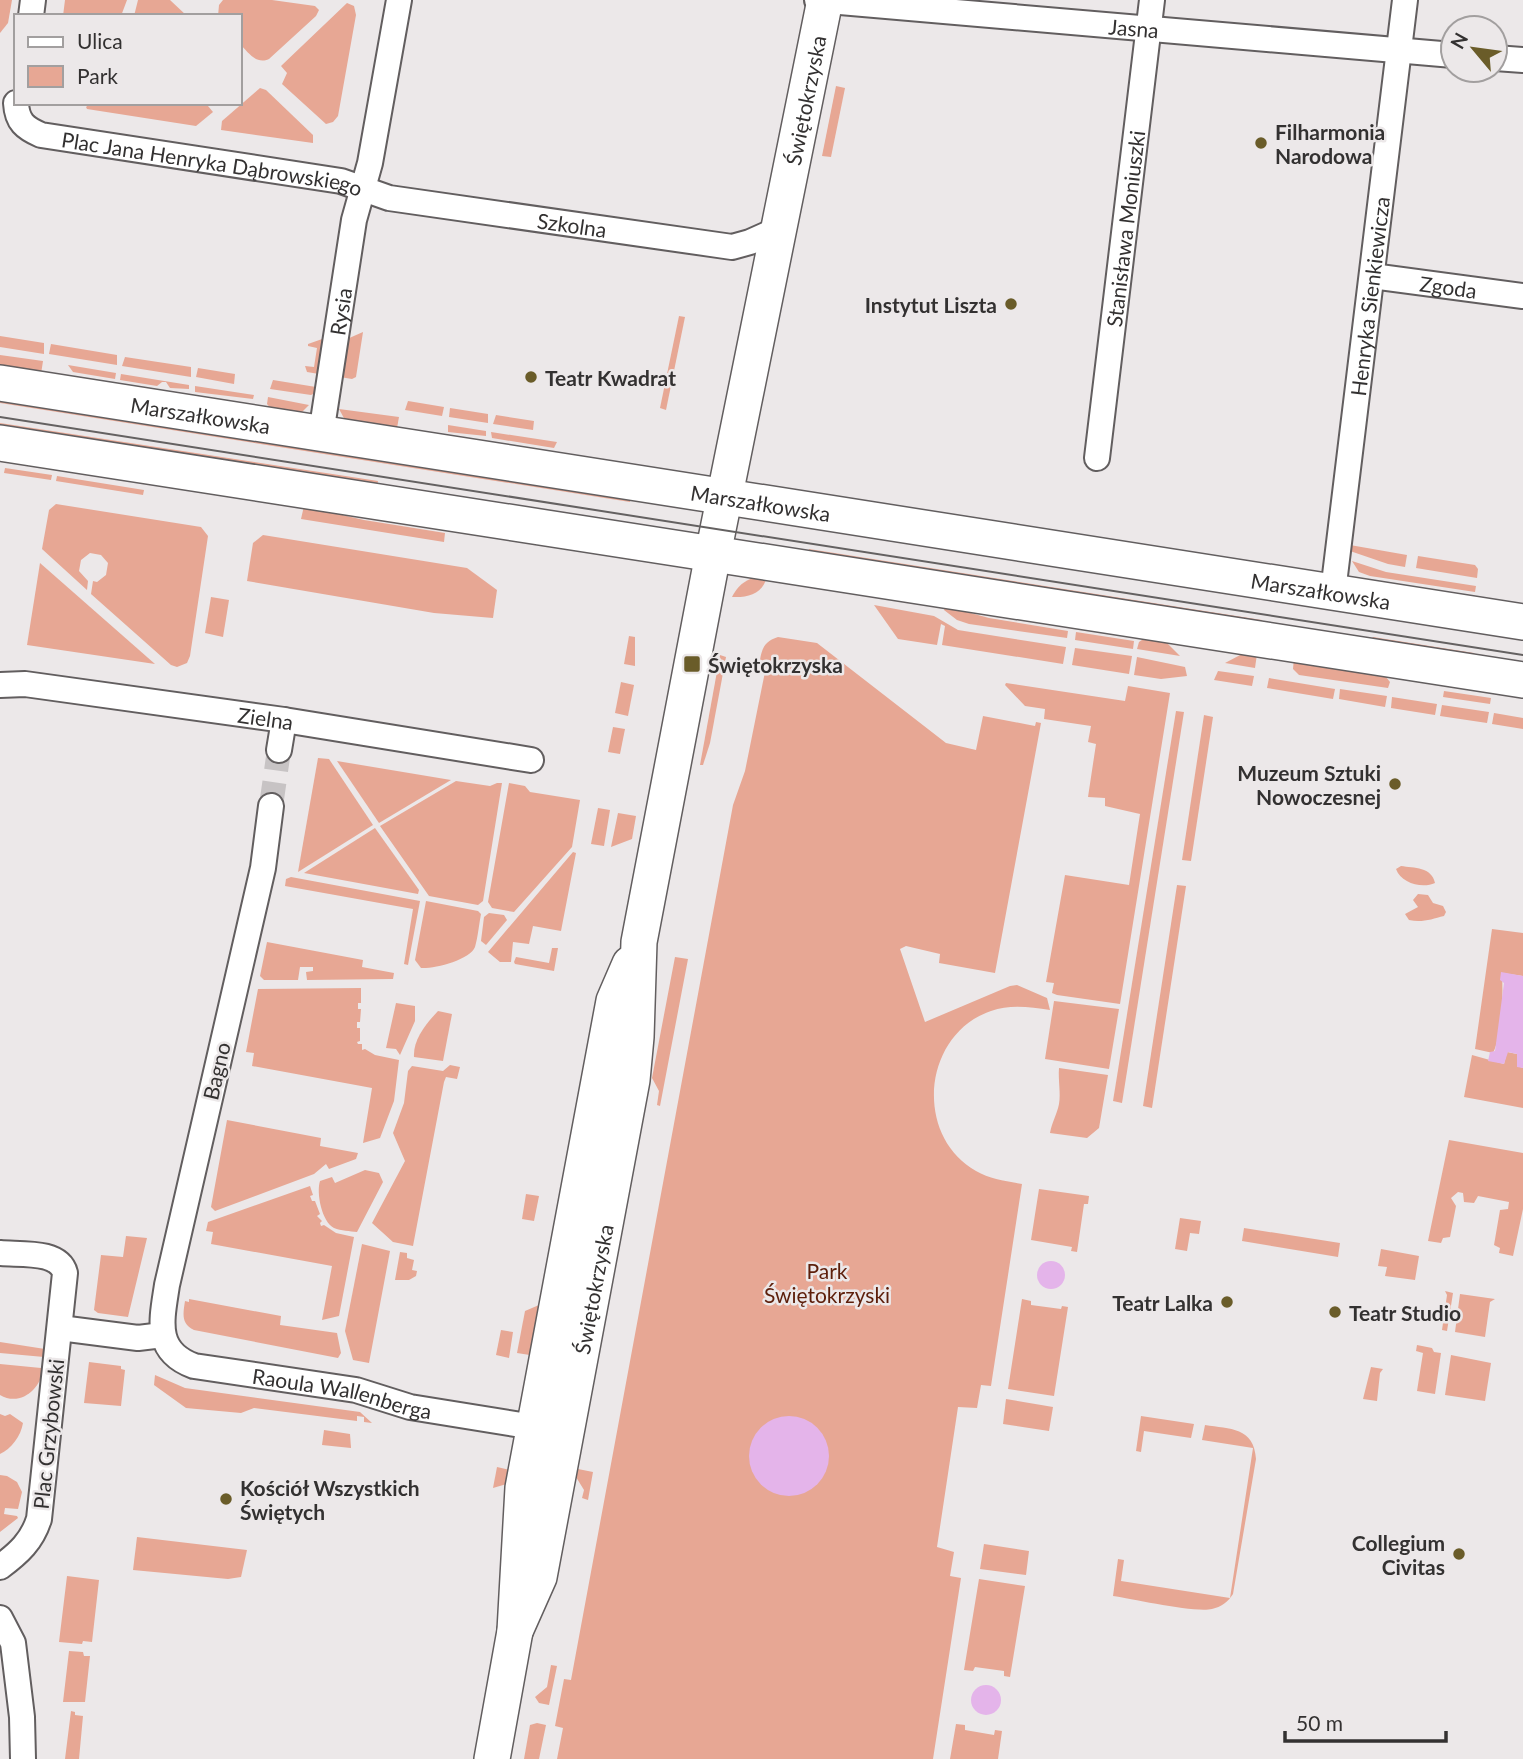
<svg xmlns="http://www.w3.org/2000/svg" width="1523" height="1759" font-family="Lato,sans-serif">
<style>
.green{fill:#e7a794}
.water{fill:#e4b4ea}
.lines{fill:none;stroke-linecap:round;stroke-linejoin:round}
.street-tunnel{stroke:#c7c3c4;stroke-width:24;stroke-dasharray:24 12;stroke-linecap:butt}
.street-casing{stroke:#625e5f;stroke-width:28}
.secondary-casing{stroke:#625e5f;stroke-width:38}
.street{stroke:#fff;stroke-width:24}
.secondary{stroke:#fff;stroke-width:35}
.tram{stroke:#646161;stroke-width:2}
.poi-dot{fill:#6a5c29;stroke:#ece8e9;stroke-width:2.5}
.labels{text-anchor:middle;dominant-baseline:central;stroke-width:5;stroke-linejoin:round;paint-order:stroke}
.street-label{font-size:21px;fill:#333131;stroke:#ece8e9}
.poi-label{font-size:21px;font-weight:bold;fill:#333131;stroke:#ece8e9;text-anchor:start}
.park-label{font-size:21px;fill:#5d1e0a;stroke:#ece8e9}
</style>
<rect width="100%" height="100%" fill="#ece8e9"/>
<g class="green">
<polygon points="0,0 12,0 8,23 0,33"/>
<polygon points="65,0 127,0 121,16 63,16"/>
<polygon points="138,0 170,0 187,16 134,16"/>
<path d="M 223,0 L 272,0 L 315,6 L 319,10 L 316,16 L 269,59 C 256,65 248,52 240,44 L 240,16 L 218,16 L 219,5 Z"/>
<polygon points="347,3 354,6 356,15 338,116 333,122 326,124 282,84 287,73 281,66"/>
<polygon points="836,86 845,88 831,157 822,156"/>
<polygon points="260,88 266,90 313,135 313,143 221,130 222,121"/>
<polygon points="91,103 193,103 208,106 213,112 196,126 87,109 86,107"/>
<polygon points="679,316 685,317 666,410 660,408"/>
<polygon points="363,332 356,377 352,379 340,377 347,339"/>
<polygon points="0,336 44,343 44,354 0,347"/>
<polygon points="325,338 319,374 307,372 305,366 314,367 317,348 308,346 308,344"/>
<polygon points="51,344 117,355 117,365 49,354"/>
<polygon points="0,355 43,361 41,374 0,370"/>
<polygon points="125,357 191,367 191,377 122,366"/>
<polygon points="68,365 116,373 115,379 73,372"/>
<polygon points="198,368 235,374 234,384 196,377"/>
<polygon points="121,374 189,385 189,389 170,388 166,382 162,382 157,386 120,380"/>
<polygon points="273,380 316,387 315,393 311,395 270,389"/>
<polygon points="195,386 254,395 253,399 195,392"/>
<polygon points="0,393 631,492 630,502 0,403"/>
<polygon points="268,397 309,405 299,415 275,414 267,404"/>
<polygon points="408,401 444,407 442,416 405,410"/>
<polygon points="450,408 488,414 488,423 449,417"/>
<polygon points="339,409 399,417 397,428 345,420"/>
<polygon points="496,415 534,421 533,430 493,424"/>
<polygon points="0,423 378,481 376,492 0,434"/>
<polygon points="448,425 486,431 486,436 448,432"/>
<polygon points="491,432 557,442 554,448 492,438"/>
<polygon points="5,468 52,475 51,480 4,473"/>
<polygon points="57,476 144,490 143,495 56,481"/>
<polygon points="56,504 201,527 208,536 190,656 187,663 177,667 171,665 91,594 93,581 97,582 106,575 108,563 101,555 90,553 81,560 79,571 88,581 87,590 42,549 49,510"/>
<polygon points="304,506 364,520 445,533 444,542 301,519"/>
<polygon points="263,535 467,568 497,590 493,618 434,613 247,581 253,543"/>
<polygon points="1350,545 1407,555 1405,567 1388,564 1350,551"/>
<polygon points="809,549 1262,620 1261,629 807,558"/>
<polygon points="1418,556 1475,565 1478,569 1477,578 1416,568"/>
<polygon points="1352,561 1386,572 1476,586 1475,592 1370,576 1359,572"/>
<polygon points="40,563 155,664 27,645"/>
<path d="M 767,574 C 765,593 749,598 732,597 C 740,581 750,578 767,574 Z"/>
<polygon points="211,597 229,600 223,637 205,633"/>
<polygon points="874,605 934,616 958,630 1066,647 1063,664 942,645 945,626 941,624 937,645 898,639"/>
<polygon points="945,606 989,618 1068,631 1067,638 969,624 957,620 944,610"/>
<polygon points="1076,632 1134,641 1133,649 1075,640"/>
<polygon points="1149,635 1165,641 1180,656 1137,649 1139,642"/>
<polygon points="629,636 635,637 635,666 624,664"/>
<path d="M 778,637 L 817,643 L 946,743 L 976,750 L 983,716 L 1035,726 L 1036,722 L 1041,723 L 995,973 L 939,963 L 940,954 L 906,946 L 900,949 L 925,1022 L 1010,986 L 1017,985 L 1047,998 L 1050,1010 C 1030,1007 1010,1004 991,1011 C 923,1034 913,1135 976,1171 C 990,1179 1006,1181 1022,1184 L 991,1386 L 981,1385 L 977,1408 L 958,1407 L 937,1547 L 954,1552 L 950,1576 L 961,1578 L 933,1759 L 557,1759 L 563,1728 L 555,1726 L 564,1679 L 571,1680 L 733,805 L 745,771 L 767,662 L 760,660 C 762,648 765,641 778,637 Z"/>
<polygon points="1373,637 1474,653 1476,656 1371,640"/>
<polygon points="1075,648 1132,656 1129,674 1072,665"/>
<polygon points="1244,653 1257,654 1255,668 1225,663"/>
<polygon points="720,655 726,657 710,743 703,765 700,765"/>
<polygon points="1137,657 1185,667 1187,676 1161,679 1134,675"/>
<polygon points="1294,658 1382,672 1390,682 1388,688 1299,675 1293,669"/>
<polygon points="1218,671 1254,676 1252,686 1214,680"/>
<polygon points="1269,678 1335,689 1333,699 1267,688"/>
<polygon points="621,682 634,685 628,716 615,713"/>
<polygon points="1006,683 1125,701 1128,686 1170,693 1120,1004 1057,995 1052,993 1054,983 1046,982 1065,875 1129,885 1140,814 1105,806 1105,798 1088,797 1096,744 1088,742 1091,726 1044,719 1045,709 1025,706 1005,685"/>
<polygon points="1340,689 1387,696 1385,707 1339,699"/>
<polygon points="1444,691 1491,698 1490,704 1443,697"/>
<polygon points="1392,697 1437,704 1435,715 1391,708"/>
<polygon points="1442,705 1489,712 1487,723 1440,716"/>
<polygon points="1176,711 1184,712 1122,1103 1113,1101"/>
<polygon points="1494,713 1523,718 1523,729 1492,724"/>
<polygon points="1204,715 1213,717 1191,861 1182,860"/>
<polygon points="613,727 625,729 620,754 608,752"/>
<polygon points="318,758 329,759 373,825 298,872"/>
<polygon points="337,761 451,780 379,823"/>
<polygon points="456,781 490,786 497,783 502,783 483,901 478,905 429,896 380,826"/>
<polygon points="509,783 525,786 530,792 580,800 572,847 514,912 492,908 488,902"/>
<polygon points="598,808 610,810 604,846 591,844"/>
<polygon points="618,813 636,816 632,839 611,847"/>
<polygon points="375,828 419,890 418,894 304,873"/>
<polygon points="573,852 576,853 561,931 533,926 529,944 513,942 511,962 500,962 488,952"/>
<path d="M 1401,866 C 1414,868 1432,867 1435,883 C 1422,889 1401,883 1396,869 Z"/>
<polygon points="291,877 420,901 408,965 404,964 413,909 285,886 286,879"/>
<polygon points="1177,885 1186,886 1152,1108 1143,1106"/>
<path d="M 1418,894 L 1428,895 L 1433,903 L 1443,906 L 1446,912 L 1444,916 C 1432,919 1422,923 1409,920 L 1405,914 L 1418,907 L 1413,900 Z"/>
<path d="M 426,901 L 478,911 L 481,914 C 479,924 478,937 475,947 C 470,960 434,969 421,968 L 415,960 Z"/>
<polygon points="489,913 504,915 507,920 486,945 481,941 484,917"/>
<path d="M 1492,929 L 1523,933 L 1523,976 L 1502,973 C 1503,995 1503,1032 1493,1053 L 1475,1049 Z"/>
<polygon points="267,942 363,960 362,967 394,973 393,979 307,980 306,972 313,971 313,967 300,967 298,980 264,980 260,976"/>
<polygon points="552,948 558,948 554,971 515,964 514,962 516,957 549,963"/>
<polygon points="675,957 688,959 660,1106 657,1105 659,1091 652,1078"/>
<polygon points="361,988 361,1003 358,1003 358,1009 361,1009 360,1022 357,1022 357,1028 360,1028 360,1041 357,1042 358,1044 362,1044 362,1050 365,1049 375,1055 399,1060 394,1101 380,1138 363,1143 372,1088 252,1066 254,1053 246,1052 258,989"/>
<polygon points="1054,1001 1119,1009 1109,1069 1045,1059"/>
<polygon points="396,1003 415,1006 415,1021 400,1055 396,1049 386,1048"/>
<path d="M 438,1011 L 452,1014 L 443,1061 L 414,1057 C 413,1039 426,1024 438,1011 Z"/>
<polygon points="1507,1052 1517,1054 1517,1066 1523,1068 1523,1108 1464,1097 1472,1055 1504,1064"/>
<polygon points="450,1065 460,1067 457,1079 446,1077 444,1082 413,1246 393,1242 372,1223 405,1161 393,1133 404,1103 408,1071 412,1066 443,1071"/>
<path d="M 1059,1068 L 1108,1075 L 1099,1128 L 1087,1138 L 1050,1133 C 1052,1122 1057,1114 1059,1104 C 1061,1094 1058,1080 1059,1068 Z"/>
<polygon points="227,1120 321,1138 320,1146 358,1153 356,1159 329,1169 326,1164 314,1174 215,1211 211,1207"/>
<polygon points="1449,1140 1523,1153 1523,1209 1513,1256 1499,1253 1500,1248 1494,1245 1500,1210 1508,1209 1509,1202 1478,1196 1474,1203 1464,1202 1463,1193 1458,1192 1451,1198 1456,1206 1450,1237 1443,1238 1441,1243 1428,1241"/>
<path d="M 365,1170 L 379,1173 L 383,1182 L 357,1232 C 350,1231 341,1231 334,1228 C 322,1222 316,1193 320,1181 L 332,1177 L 335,1183 Z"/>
<polygon points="310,1186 313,1195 310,1196 312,1201 315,1201 320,1214 317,1216 322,1221 320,1223 321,1226 324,1225 336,1233 354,1237 339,1316 322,1320 332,1266 211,1244 213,1232 206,1231 208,1222"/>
<polygon points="1039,1189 1089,1196 1088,1204 1084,1204 1077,1252 1071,1251 1072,1247 1031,1240"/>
<polygon points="526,1194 539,1196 534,1221 522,1219"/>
<polygon points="1180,1218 1201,1221 1199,1234 1190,1233 1187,1251 1175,1249"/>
<polygon points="1244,1228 1340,1243 1338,1257 1242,1241"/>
<polygon points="126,1236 147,1238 128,1317 98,1313 94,1310 101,1255 123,1257"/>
<polygon points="362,1244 390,1251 369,1363 353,1360 345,1331"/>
<polygon points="1381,1249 1419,1256 1415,1280 1385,1276 1387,1267 1378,1266"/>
<polygon points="400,1252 407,1253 407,1258 414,1260 412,1270 417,1271 416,1276 409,1280 395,1280"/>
<polygon points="1445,1291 1453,1293 1447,1331 1442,1330 1447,1295"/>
<polygon points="1460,1294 1495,1299 1490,1302 1485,1337 1455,1332"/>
<path d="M 189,1299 L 281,1316 L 280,1325 L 337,1333 L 341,1353 L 338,1358 L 194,1330 C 181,1324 183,1314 185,1301 L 189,1302 Z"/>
<polygon points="1022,1299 1031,1301 1031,1305 1061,1309 1062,1306 1068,1307 1054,1396 1008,1389"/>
<polygon points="546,1302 536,1356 517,1353 525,1311"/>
<polygon points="501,1330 513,1332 509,1358 496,1355"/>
<polygon points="0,1342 45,1349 44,1357 0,1353"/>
<polygon points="1417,1345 1432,1348 1434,1352 1441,1353 1435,1394 1417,1391 1423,1353 1416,1351"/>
<polygon points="1451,1355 1491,1363 1485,1401 1445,1395"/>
<polygon points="89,1362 121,1366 121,1369 125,1370 121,1406 84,1403"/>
<path d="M 0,1364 L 41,1368 L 43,1369 C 41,1389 20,1407 0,1395 Z"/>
<polygon points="1371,1367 1383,1369 1380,1373 1377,1401 1363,1399"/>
<polygon points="155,1375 185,1388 360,1412 372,1423 364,1422 364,1417 357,1416 357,1421 254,1408 241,1413 186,1408 154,1385"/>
<polygon points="1006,1399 1053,1407 1049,1431 1003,1424"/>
<path d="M 0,1414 L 5,1416 L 10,1414 L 23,1423 C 21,1436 11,1449 0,1454 Z"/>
<polygon points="1141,1416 1194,1424 1191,1438 1144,1431 1141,1452 1136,1451"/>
<path d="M 1205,1425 C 1230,1429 1254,1427 1256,1459 L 1233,1594 C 1228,1602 1221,1607 1212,1609 C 1195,1613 1133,1599 1113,1596 L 1118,1559 L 1124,1560 L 1121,1581 L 1230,1598 L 1253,1448 L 1202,1440 Z"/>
<polygon points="324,1430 350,1434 351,1448 322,1445"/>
<polygon points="497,1467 515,1471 513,1482 493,1488"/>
<polygon points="578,1469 593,1472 588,1500 582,1498 584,1490 576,1477"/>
<polygon points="0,1475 7,1476 17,1482 22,1492 18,1509 5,1508 4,1514 17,1516 18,1518 0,1532"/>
<polygon points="137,1537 247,1550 241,1577 228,1579 133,1570"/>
<polygon points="984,1544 1029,1551 1026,1575 980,1569"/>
<polygon points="67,1576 99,1580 92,1642 83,1641 82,1644 59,1642"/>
<polygon points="979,1579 1025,1586 1010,1677 1004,1676 1004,1671 975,1667 973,1671 964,1670"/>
<polygon points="69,1651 83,1652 84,1656 90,1656 85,1702 63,1702"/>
<polygon points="551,1665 557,1666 549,1705 539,1703 535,1697 547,1687"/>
<polygon points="71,1711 75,1712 75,1715 83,1716 79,1759 65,1759"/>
<polygon points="537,1723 546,1725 539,1759 524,1759 530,1725"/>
<polygon points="956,1724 965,1725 965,1730 994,1735 995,1730 1002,1731 998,1759 950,1759"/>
</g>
<g class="water">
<polygon points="1501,972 1523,976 1523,1068 1517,1067 1517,1054 1508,1052 1504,1064 1488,1061 1490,1052 1495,1051 1504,983 1500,980"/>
<circle cx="1051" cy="1275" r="14"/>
<circle cx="789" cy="1456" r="40"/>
<circle cx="986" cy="1700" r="15"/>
</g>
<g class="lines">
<polyline class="street-tunnel" points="271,806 279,750"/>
<defs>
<g id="street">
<path id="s1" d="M 817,0 L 1453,55"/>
<polyline points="31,16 33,0"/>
<polyline points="1495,58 1523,60"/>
<path id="s2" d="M 16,103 C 17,122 25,128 41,135 L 341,181 L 389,198 L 732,247 L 750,242 L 779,229"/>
<path id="s3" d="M 1372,276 L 1523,296"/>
<path id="s4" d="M 321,434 L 354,220 L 370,163 L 399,0"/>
<path id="s5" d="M 1097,458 L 1152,0"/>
<path id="s6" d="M 1333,592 L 1405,0"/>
<path id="s7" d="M 0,685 L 25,684 L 284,720 L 531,760"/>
<polyline points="279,750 284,720"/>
<path id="s8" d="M 271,806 L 263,868 L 167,1285 C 162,1319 153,1351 194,1366 L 356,1390 L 410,1407 L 534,1427"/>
<path d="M 0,1253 C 20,1255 59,1250 65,1273 L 39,1519 C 32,1541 19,1553 0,1567"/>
<polyline points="60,1328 138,1338 163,1335"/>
<polyline points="0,1618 13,1643 22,1717 23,1759"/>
</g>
<g id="secondary">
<path id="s9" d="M 0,383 L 1523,622"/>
<polyline points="0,443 1523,680"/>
<path id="s10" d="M 515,1631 L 539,1577 L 632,1080 L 636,1037 L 639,942 L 713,554 L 825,0"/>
<polyline points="492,1759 515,1631 523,1488 614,1001 630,964"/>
</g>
</defs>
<use href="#street" class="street-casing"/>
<use href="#secondary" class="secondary-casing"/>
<use href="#street" class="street"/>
<use href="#secondary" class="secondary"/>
<polyline class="tram" points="0,417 1523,655"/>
</g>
<g class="poi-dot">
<circle cx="1261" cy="143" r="7"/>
<circle cx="1011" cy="304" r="7"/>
<circle cx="531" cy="377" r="7"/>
<rect x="683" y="655" width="18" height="18" rx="3.5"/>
<circle cx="1395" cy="784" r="7"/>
<circle cx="1227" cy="1302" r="7"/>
<circle cx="1335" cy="1312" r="7"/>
<circle cx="226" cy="1499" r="7"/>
<circle cx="1459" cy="1554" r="7"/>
</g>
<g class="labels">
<g class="street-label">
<text stroke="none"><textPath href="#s1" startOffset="318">Jasna</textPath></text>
<text stroke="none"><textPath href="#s10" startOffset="1561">Świętokrzyska</textPath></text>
<text stroke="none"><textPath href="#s2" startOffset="217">Plac Jana Henryka Dąbrowskiego</textPath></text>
<text stroke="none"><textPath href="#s2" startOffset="583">Szkolna</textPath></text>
<text stroke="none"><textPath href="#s5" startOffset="231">Stanisława Moniuszki</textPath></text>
<text stroke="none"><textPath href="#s3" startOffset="77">Zgoda</textPath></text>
<text stroke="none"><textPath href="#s6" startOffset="298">Henryka Sienkiewicza</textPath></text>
<text stroke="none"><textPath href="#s4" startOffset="124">Rysia</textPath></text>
<text stroke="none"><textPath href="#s9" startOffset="203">Marszałkowska</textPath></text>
<text stroke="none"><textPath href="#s9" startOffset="770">Marszałkowska</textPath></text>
<text stroke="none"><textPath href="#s9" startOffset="1337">Marszałkowska</textPath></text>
<text stroke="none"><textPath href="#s7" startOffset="268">Zielna</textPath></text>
<text transform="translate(216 1071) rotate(-77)">Bagno</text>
<text stroke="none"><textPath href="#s10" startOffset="352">Świętokrzyska</textPath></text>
<text stroke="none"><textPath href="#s8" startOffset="737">Raoula Wallenberga</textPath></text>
<text transform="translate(48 1434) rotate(-84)">Plac Grzybowski</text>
</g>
<g class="poi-label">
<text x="1275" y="131">Filharmonia<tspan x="1275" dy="24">Narodowa</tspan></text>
<text x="997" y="304" text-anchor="end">Instytut Liszta</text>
<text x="545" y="377">Teatr Kwadrat</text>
<text x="708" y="664">Świętokrzyska</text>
<text x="1381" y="772" text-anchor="end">Muzeum Sztuki<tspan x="1381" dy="24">Nowoczesnej</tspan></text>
<text x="1213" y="1302" text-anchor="end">Teatr Lalka</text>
<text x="1349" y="1312">Teatr Studio</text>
<text x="240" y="1487">Kościół Wszystkich<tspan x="240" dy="24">Świętych</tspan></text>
<text x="1445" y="1542" text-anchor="end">Collegium<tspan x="1445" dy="24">Civitas</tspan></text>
</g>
<g class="park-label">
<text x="827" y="1270">Park<tspan x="827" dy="24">Świętokrzyski</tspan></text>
</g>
</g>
<rect x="14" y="14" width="228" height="91" fill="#ece8e9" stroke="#a29f9f" stroke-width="2"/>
<rect x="28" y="37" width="35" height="10" fill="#ffffff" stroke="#a29f9f" stroke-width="2"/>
<text x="77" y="49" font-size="21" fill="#333131">Ulica</text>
<rect x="28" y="66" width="35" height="21" fill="#e7a794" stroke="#a29f9f" stroke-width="2"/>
<text x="77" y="84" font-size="21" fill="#333131">Park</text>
<g transform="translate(1474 49) rotate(299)"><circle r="33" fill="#ece8e9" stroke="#a29f9f" stroke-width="2"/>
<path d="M0-5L12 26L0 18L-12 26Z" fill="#6a5c29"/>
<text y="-10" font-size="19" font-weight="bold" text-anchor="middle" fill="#333131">N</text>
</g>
<path d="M1285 1731v10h161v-10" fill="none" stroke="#333131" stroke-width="3.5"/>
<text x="1296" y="1731" font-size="21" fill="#333131" stroke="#ece8e9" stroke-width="5" paint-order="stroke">50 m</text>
</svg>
